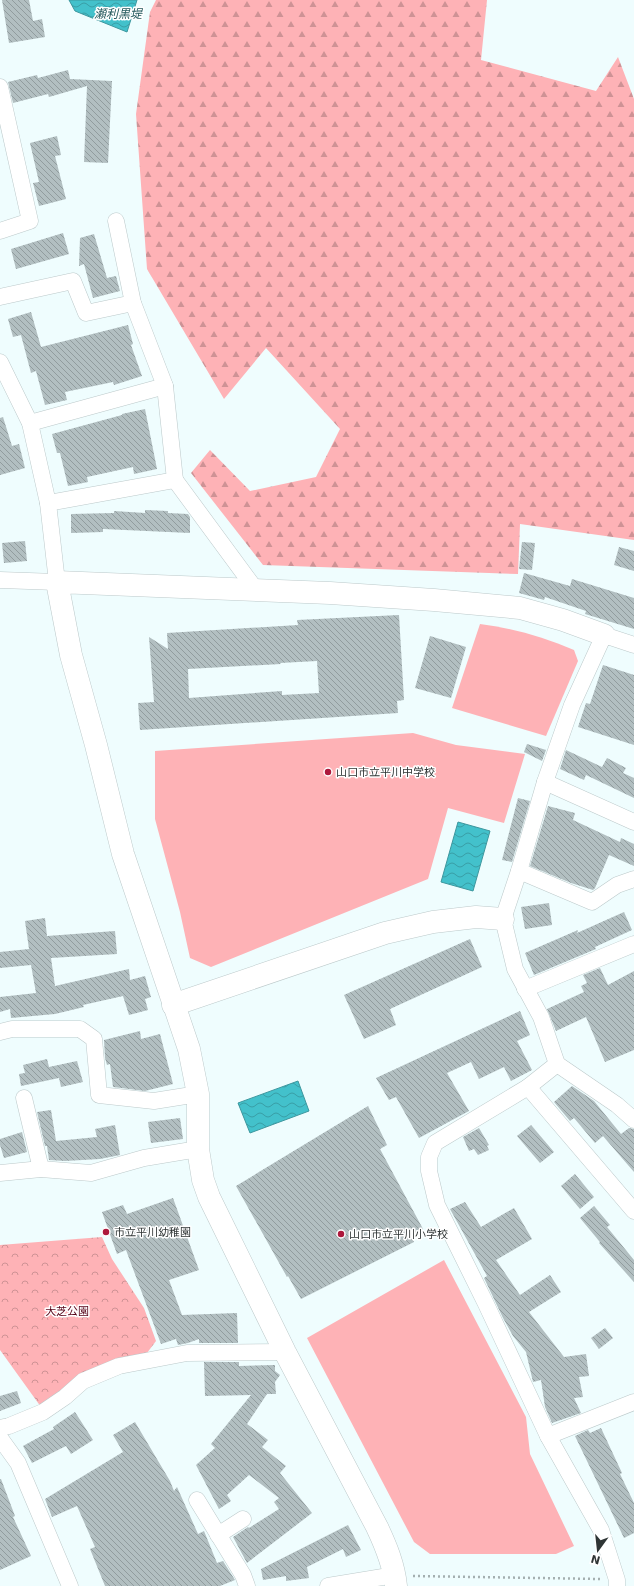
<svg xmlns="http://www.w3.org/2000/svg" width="634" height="1586" font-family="'DejaVu Sans','Noto Sans JP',sans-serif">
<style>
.forest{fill:url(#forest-firs)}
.park{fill:url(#park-crowns)}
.pitch{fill:#feb2b6}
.water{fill:url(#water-waves);stroke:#3d979e}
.building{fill:url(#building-back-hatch);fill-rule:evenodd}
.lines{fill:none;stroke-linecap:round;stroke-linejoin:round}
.street-casing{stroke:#bcc9ca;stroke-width:17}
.secondary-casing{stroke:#bcc9ca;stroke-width:23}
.path{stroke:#a4afb0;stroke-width:2.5;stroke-dasharray:2 3;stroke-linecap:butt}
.street{stroke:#fff;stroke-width:16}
.secondary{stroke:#fff;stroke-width:22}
.poi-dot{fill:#ad183c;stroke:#fff;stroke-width:1.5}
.labels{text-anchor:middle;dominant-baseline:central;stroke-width:3;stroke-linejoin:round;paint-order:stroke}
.poi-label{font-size:11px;fill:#2f3535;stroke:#fff;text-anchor:start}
.park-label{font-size:11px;fill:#550318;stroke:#fff}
.water-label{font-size:12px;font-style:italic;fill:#24595d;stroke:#fff}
</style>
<defs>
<pattern id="forest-firs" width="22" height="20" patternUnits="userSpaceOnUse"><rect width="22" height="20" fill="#feb2b6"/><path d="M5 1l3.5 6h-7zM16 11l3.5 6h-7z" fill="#ce9295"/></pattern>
<pattern id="park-crowns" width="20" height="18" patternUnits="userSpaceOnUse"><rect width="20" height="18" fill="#feb2b6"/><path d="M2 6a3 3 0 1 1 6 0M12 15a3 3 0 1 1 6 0" fill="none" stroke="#ce9295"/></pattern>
<pattern id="water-waves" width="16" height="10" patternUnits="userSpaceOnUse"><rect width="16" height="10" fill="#43c1cb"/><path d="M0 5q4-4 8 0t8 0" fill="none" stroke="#389ea6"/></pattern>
<pattern id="building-back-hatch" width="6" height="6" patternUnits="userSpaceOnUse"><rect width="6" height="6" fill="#b2bfc1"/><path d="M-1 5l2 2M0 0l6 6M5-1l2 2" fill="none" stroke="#919c9e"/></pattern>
</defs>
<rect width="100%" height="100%" fill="#effdfe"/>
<polygon class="forest" points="156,0 487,0 481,60 596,91 618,57 634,99 634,540 520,524 518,574 263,565 191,473 210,450 250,491 316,477 340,429 266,348 224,399 147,269 136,114 150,12"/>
<polygon class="park" points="102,1237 112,1259 144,1308 156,1341 144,1357 41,1407 0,1350 0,1245"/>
<g class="pitch">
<path d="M 480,624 C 512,628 544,637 574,650 L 578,661 L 546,736 L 452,708 Z"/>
<polygon points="413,733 456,745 525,754 504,823 448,808 428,879 211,967 190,958 180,912 155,819 155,751"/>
<polygon points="444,1260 526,1417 530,1454 574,1546 556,1554 430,1554 414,1542 307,1338"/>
</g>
<g class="water">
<polygon points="69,0 137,0 127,32 75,11"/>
<polygon points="458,822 490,831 473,891 441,882"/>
<polygon points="298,1081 309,1111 250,1133 238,1103"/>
</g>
<g class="building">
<polygon points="2,0 29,0 33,21 42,19 45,37 9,43"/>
<polygon points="68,70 70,79 112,81 108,163 84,162 87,86 49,97 48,94 13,103 8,82 37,75 38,78"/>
<polygon points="57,136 61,155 55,156 66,199 39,206 33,183 39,182 30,143"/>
<polygon points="63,233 69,254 16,269 11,249"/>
<polygon points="94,234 107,278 116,276 120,291 93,298 84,264 79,266 80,238"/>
<polygon points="31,312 41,347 128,325 133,344 131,345 142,376 114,385 113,382 65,392 67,400 45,405 36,371 31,373 21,335 13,337 8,319"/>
<polygon points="145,409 157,469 134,474 133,467 87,477 88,482 68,486 60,453 57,453 52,434 122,415 122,414"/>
<polygon points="3,417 12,446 19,444 25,468 0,475 0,418"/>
<polygon points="145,510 168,511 168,513 188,514 190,517 190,533 103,529 103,532 71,533 71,514 114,513 114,511 145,513"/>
<polygon points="25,541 27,561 4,563 2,543"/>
<polygon points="522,542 535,543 532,570 519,569"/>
<polygon points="619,547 634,551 634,571 614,565"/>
<polygon points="524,573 570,586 572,579 634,598 634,629 585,614 586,611 545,597 544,600 519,593"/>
<path d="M 399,615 L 404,700 L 397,701 L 398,713 L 140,730 L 138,703 L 154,702 L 149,637 L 168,649 L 167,633 L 298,625 L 297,620 ZM 317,661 L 319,693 L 282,695 L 282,691 L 189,698 L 188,669 L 281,664 L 280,663 Z"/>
<polygon points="430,636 466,647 451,698 415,688"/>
<polygon points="603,665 634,675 634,745 578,727 586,703 590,704"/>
<polygon points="527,744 546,750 542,761 524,752"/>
<polygon points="566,750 602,767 607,758 626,768 623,773 634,778 634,798 586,775 584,780 560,769"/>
<polygon points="518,798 530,801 512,862 502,860"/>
<polygon points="548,806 575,813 573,820 620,842 621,838 634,844 634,866 609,855 595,888 593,890 571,883 530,866"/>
<polygon points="549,903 552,925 525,929 521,907"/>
<polygon points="624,912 632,930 595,947 596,949 534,975 525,953 578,930 577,933"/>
<polygon points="45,918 47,936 115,931 117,954 51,958 55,986 129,969 130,980 145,976 151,997 145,999 148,1010 129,1015 123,996 83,1005 84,1007 55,1014 11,1018 10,1009 0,1012 0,997 36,993 31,965 0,968 0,952 29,949 25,921"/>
<polygon points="470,939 482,967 390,1009 396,1025 364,1039 344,995"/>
<polygon points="600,968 608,985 634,971 634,1050 605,1062 586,1017 556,1031 547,1009 584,992 581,986 587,983 583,975"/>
<polygon points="520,1011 530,1035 517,1041 532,1070 511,1081 504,1067 479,1079 471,1062 447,1073 469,1111 419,1138 396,1097 389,1100 376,1078"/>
<polygon points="140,1031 141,1039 160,1034 173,1084 145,1091 113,1087 110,1064 107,1065 105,1058 104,1040"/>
<polygon points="47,1059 49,1067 77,1061 83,1082 61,1087 59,1078 21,1086 19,1074 25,1073 23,1065"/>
<polygon points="572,1086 594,1101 621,1134 629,1128 634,1129 634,1172 603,1136 595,1143 574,1118 570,1121 554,1102"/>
<polygon points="368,1106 387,1145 380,1149 423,1229 411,1237 414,1242 301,1299 288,1276 287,1277 236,1186"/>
<polygon points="51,1110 56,1141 97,1137 95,1129 115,1125 120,1155 100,1159 65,1161 49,1160 47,1146 45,1146 37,1112"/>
<polygon points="180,1118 183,1139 151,1143 148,1122"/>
<polygon points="531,1125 554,1152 540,1163 517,1136"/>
<polygon points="479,1128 489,1145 487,1146 489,1150 478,1155 474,1149 469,1151 463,1137"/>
<polygon points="22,1132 27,1152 4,1158 0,1145 0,1139"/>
<polygon points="575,1174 594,1197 580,1209 561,1186"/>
<polygon points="173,1198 199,1270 169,1280 182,1315 237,1313 238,1343 199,1343 199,1339 188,1343 178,1345 176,1339 161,1344 126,1250 117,1254 102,1212 123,1205 127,1214"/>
<polygon points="465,1202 481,1227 514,1208 532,1239 496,1260 520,1295 550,1275 561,1292 529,1312 564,1357 586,1354 589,1376 579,1377 583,1397 574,1398 581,1413 552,1423 545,1407 541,1380 533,1382 526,1352 513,1336 503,1318 484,1278 487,1276 450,1209"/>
<polygon points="594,1206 610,1225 607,1227 634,1260 634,1282 599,1243 600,1242 580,1218"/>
<polygon points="605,1328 613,1338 599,1349 591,1338"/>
<polygon points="204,1362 239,1362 239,1366 275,1365 275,1371 280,1375 275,1382 276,1394 267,1394 247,1424 268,1440 262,1447 286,1466 280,1473 312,1513 247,1563 233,1537 248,1527 249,1528 279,1509 274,1502 279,1498 249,1475 227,1495 231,1501 219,1509 196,1465 215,1448 211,1444 251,1395 205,1396"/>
<polygon points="17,1391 21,1403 0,1411 0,1396"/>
<polygon points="75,1412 93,1440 71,1454 66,1446 32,1463 23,1446 54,1429 53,1427"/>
<polygon points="135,1422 170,1481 174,1491 177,1487 198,1534 204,1531 217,1563 223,1561 235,1580 220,1586 105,1586 90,1549 95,1547 77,1506 52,1517 45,1499 123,1452 113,1435"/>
<polygon points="601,1428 622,1473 620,1474 634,1503 634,1533 624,1538 575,1436 588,1430 590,1433"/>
<polygon points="0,1479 1,1479 15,1516 13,1517 31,1556 0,1570"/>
<polygon points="348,1525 361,1550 346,1557 343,1549 307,1567 309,1578 286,1581 286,1576 263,1580 261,1569"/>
</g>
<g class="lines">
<defs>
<g id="street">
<polyline points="0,87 30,221 0,231"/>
<polyline points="0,297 73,281 86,313 133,303"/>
<polyline points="0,362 30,423 48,503 57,582 0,580"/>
<polyline points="30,423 165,386 133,303 116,221"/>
<polyline points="175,480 256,590"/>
<polyline points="48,503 175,480 165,386"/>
<polyline points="545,782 634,822"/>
<polyline points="519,871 592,902 617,885 634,879"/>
<polyline points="525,989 634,944"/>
<polyline points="0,1032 12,1029 80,1029 94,1039 99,1095 154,1101 198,1094"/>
<polyline points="557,1064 617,1105 634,1120"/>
<polyline points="528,1087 634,1211"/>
<polyline points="24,1098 41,1169"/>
<polyline points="0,1173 41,1169 91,1173 144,1158 198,1149"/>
<polyline points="0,1428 9,1426 43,1412 65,1397 83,1381 119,1366 187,1353 285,1352"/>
<polyline points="548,1436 634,1402"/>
<polyline points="0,1438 18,1463 70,1586"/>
<polyline points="197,1500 243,1575 247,1586"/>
<polyline points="218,1535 243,1519"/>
<polyline points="328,1586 395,1575"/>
<polyline points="617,1586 617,1580 601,1530 548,1436 486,1304 437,1205 429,1171 429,1157 435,1143 528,1087 557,1064 541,1017 515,969 503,919 519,871 545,782 572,705 604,635 634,645"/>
</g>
<g id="secondary">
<polyline points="173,1005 385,933 433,922 476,917 503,919"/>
<path d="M 396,1586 C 394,1565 386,1546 377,1527 L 285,1352 L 209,1197 L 203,1180 L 198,1149 L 198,1094 L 189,1049 L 123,854 L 96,745 L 71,655 L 57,582 L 330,593 L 434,600 L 520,608 L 563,620 L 604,635"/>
</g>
</defs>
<use href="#street" class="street-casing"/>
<use href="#secondary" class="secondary-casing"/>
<polyline class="path" points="413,1576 600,1579"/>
<use href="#street" class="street"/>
<use href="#secondary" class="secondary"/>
</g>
<g class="poi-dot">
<circle cx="328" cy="772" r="4"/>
<circle cx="106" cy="1232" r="4"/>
<circle cx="341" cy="1234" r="4"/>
</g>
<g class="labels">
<g class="poi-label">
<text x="336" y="772">山口市立平川中学校</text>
<text x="114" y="1232">市立平川幼稚園</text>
<text x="349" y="1234">山口市立平川小学校</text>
</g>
<g class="park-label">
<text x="67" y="1311">大芝公園</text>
</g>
<g class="water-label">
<text x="118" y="14">瀬利黒堤</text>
</g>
</g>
<g transform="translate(598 1550) rotate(195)" stroke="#ffffff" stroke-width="3" paint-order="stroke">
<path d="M0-3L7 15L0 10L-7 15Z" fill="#2f3535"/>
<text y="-6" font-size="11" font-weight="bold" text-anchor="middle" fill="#2f3535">N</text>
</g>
</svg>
